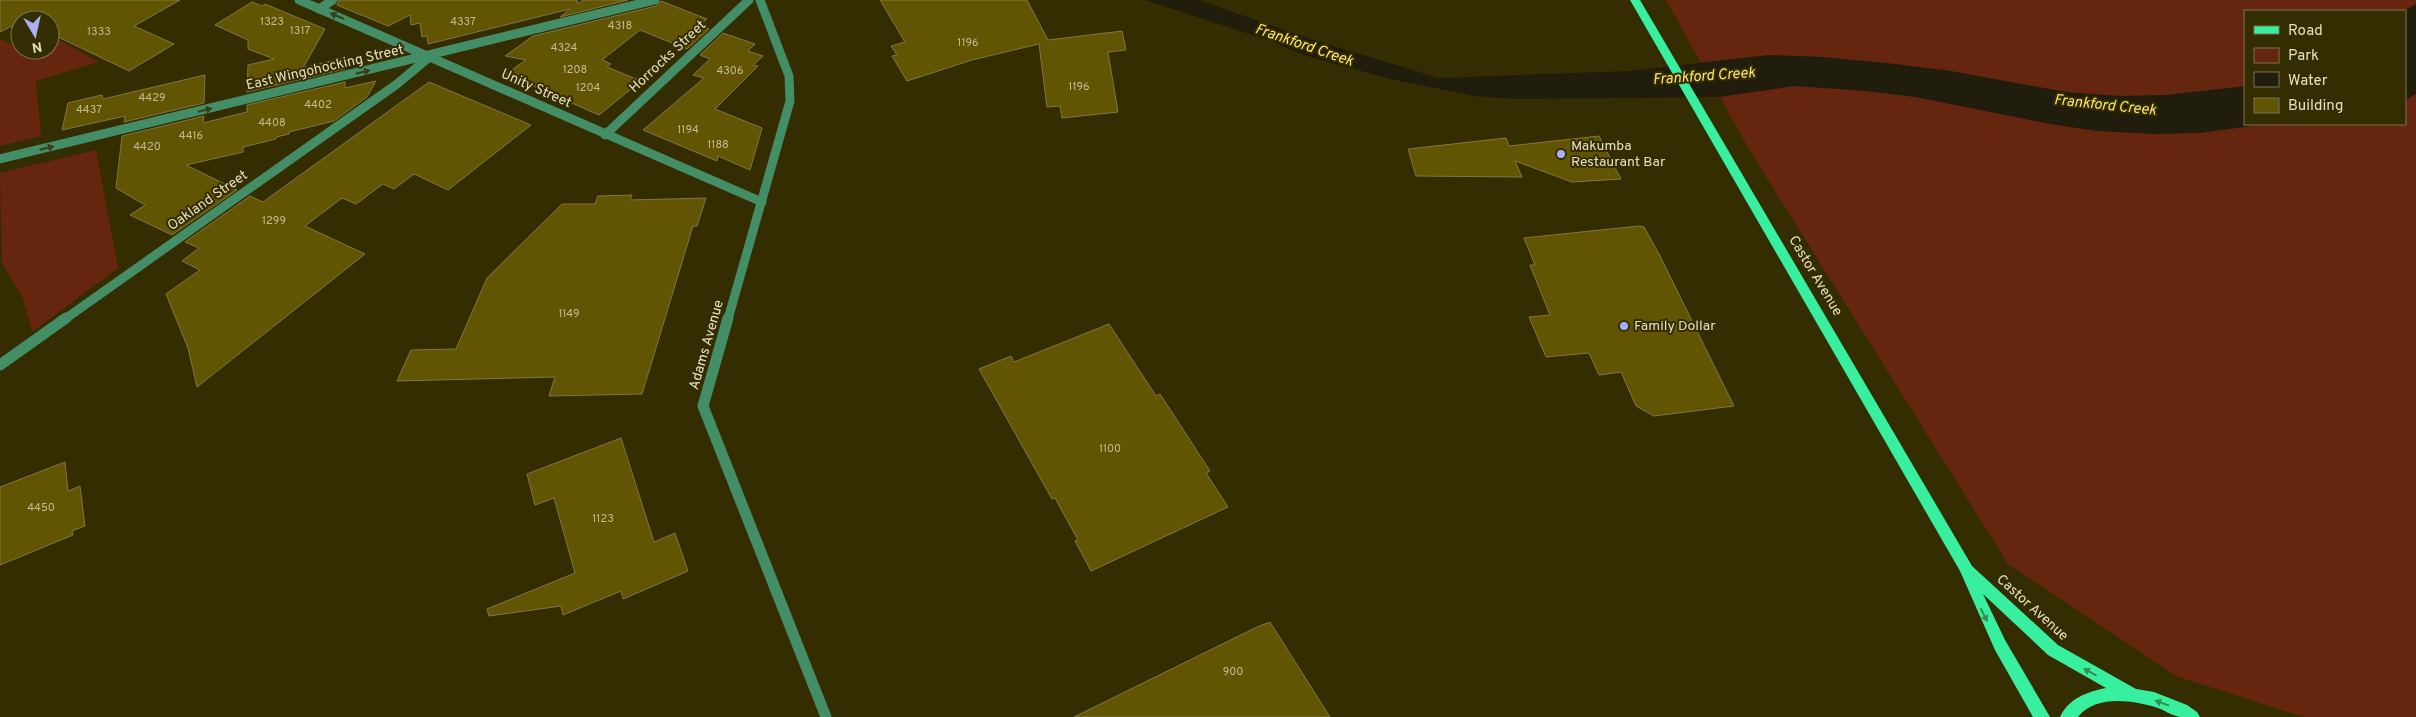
<svg xmlns="http://www.w3.org/2000/svg" width="2416" height="717" font-family="Overpass,sans-serif">
<style>
.green{fill:#65250e;fill-rule:evenodd}
.water{fill:#211d0c}
.building{fill:#615402;stroke:#817742}
.lines{fill:none;stroke-linecap:round;stroke-linejoin:round}
.minor-far1{stroke:#438d67;stroke-width:9}
.minor{stroke:#438d67;stroke-width:11}
.primary{fill:#38ee9f;fill-rule:evenodd}
.oneway{fill:#384016}
.oneway2{fill:#368e50}
.poi-dot{fill:#a8b0fc;stroke:#352d02;stroke-width:2}
.labels{text-anchor:middle;dominant-baseline:central;stroke-width:4;stroke-linejoin:round;paint-order:stroke}
.number-label{font-size:11px;fill:#c3bc93}
.street-label{font-size:14px;fill:#e4dfc3;stroke:#352d02}
.poi-label{font-size:14px;fill:#e4dfc3;stroke:#352d02;text-anchor:start}
.water-label{font-size:15px;font-style:italic;fill:#fce568;stroke:#352d02}
</style>
<rect width="100%" height="100%" fill="#352d02"/>
<g class="green">
<path d="M 1666,0 L 2416,0 L 2416,717 L 2304,717 L 2176,676 L 2008,564 L 1750,151 ZM 2245,11 L 2405,11 L 2405,124 L 2245,124 Z"/>
<polygon points="50,35 99,62 36,81 41,136 0,146 0,39 17,47 20,45 20,50 50,50"/>
<polygon points="96,150 118,268 32,332 22,296 2,263 0,173"/>
</g>
<g class="water">
<polygon points="1145,0 1199,0 1310,39 1439,78 1629,71 1769,55 1823,57 1895,64 1951,71 2066,92 2120,96 2166,95 2245,86 2245,124 2267,124 2200,133 2153,134 2097,131 2050,124 1915,97 1865,91 1795,86 1719,97 1515,99 1475,96 1390,79 1307,56 1268,40"/>
<polygon points="2416,4 2416,94 2405,100 2404,11"/>
</g>
<g class="building">
<polygon points="0,0 180,0 134,26 174,44 129,71 54,35 50,35 50,20 20,20 20,28 14,25 0,32"/>
<polygon points="339,0 577,0 578,4 583,0 628,0 560,17 570,9 428,44 427,36 422,37 420,23 411,25 410,15 388,26 337,5"/>
<polygon points="880,0 1027,0 1048,40 1122,31 1126,50 1108,52 1118,112 1062,118 1060,106 1047,107 1039,44 972,60 907,81 892,56 897,55 891,46 905,42"/>
<polygon points="661,1 707,19 699,26 709,29 687,49 640,30 602,60 611,64 607,67 641,81 599,115 506,74 526,60 505,56 533,36 656,6"/>
<polygon points="252,2 262,6 265,4 325,29 303,68 344,58 345,69 247,92 248,65 274,59 248,49 248,40 215,25"/>
<polygon points="723,33 755,44 748,51 763,56 753,65 758,66 715,109 762,128 750,170 718,156 717,161 643,130 704,78 693,75 710,59 700,55"/>
<polygon points="205,75 204,103 124,122 125,116 62,130 68,103 102,95 103,99"/>
<polygon points="376,81 367,97 334,121 289,132 289,134 276,137 276,139 243,147 243,152 186,165 237,190 172,235 130,215 145,205 116,188 122,136 204,116 203,123 247,112 247,105 345,82 345,88"/>
<polygon points="429,82 531,125 448,190 414,174 394,189 383,184 356,204 342,198 305,226 365,254 197,387 188,348 166,294 200,270 182,261 199,248 185,242 250,196 263,202"/>
<polygon points="1599,136 1621,179 1572,182 1515,161 1522,177 1416,176 1408,149 1506,138 1509,146"/>
<polygon points="632,195 630,200 706,198 697,226 693,226 642,394 549,396 555,377 397,381 411,350 456,349 487,278 562,204 595,204 598,196"/>
<polygon points="1639,226 1644,227 1659,254 1734,406 1654,416 1636,406 1621,372 1599,375 1589,353 1546,357 1529,317 1550,315 1530,265 1535,265 1524,238"/>
<polygon points="1109,324 1156,396 1160,394 1210,471 1206,473 1228,507 1091,571 1075,541 1078,540 1055,498 1052,499 979,369 1011,356 1014,362"/>
<polygon points="621,438 654,542 675,533 688,571 623,599 621,591 563,615 561,606 489,616 487,609 575,573 554,498 535,505 527,474"/>
<polygon points="65,462 68,491 80,486 85,526 72,531 73,535 0,565 0,487"/>
<polygon points="1270,622 1330,717 1074,717 1257,627"/>
</g>
<g class="lines">
<g class="minor-far1">
<polyline points="299,0 762,202"/>
<polyline points="319,9 333,0"/>
<polyline points="605,135 749,0"/>
<polyline points="0,159 655,0"/>
<polyline points="65,319 397,84 427,59"/>
<polyline points="728,319 790,101 789,76 760,0"/>
</g>
<g class="minor">
<polyline points="728,318 703,406 826,717"/>
<polyline points="0,365 66,318"/>
</g>
<path class="primary" d="M 1630,0 L 1640,0 L 1972,566 L 2058,645 L 2136,689 L 2154,692 L 2187,705 L 2197,712 L 2200,717 C 2193,717 2186,717 2180,717 C 2172,716 2163,709 2155,707 C 2131,700 2095,695 2078,717 L 2060,717 C 2069,698 2087,692 2106,688 L 2048,655 L 1983,594 L 2005,640 L 2050,717 L 2033,717 L 1995,650 L 1960,571 Z"/>
</g>
<defs><path id="oneway-solid" d="M-6-.8H1V-3.2L6.5 0L1 3.2V.8H-6Z" transform="scale(1.25)"/></defs>
<g class="oneway">
<use href="#oneway-solid" transform="translate(337 16) rotate(-157)"/>
<use href="#oneway-solid" transform="translate(363 72) rotate(-13)"/>
<use href="#oneway-solid" transform="translate(205 110) rotate(-13)"/>
<use href="#oneway-solid" transform="translate(47 148) rotate(-13)"/>
</g>
<g class="oneway2">
<use href="#oneway-solid" transform="translate(1984 615) rotate(63)"/>
<use href="#oneway-solid" transform="translate(2090 672) rotate(-152)"/>
<use href="#oneway-solid" transform="translate(2162 703) rotate(-161)"/>
</g>
<g class="poi-dot">
<circle cx="1561" cy="154" r="5"/>
<circle cx="1624" cy="326" r="5"/>
</g>
<g class="labels">
<g class="number-label">
<text x="272" y="22">1323</text>
<text x="463" y="22">4337</text>
<text x="620" y="26">4318</text>
<text x="300" y="31">1317</text>
<text x="99" y="32">1333</text>
<text x="968" y="43">1196</text>
<text x="564" y="48">4324</text>
<text x="575" y="70">1208</text>
<text x="730" y="71">4306</text>
<text x="1079" y="87">1196</text>
<text x="588" y="88">1204</text>
<text x="152" y="98">4429</text>
<text x="318" y="105">4402</text>
<text x="89" y="110">4437</text>
<text x="272" y="123">4408</text>
<text x="688" y="130">1194</text>
<text x="191" y="136">4416</text>
<text x="718" y="145">1188</text>
<text x="147" y="147">4420</text>
<text x="274" y="221">1299</text>
<text x="569" y="314">1149</text>
<text x="1110" y="449">1100</text>
<text x="41" y="508">4450</text>
<text x="603" y="519">1123</text>
<text x="1233" y="672">900</text>
</g>
<g class="street-label">
<text transform="translate(668 57) rotate(-43)">Horrocks Street</text>
<text transform="translate(325 68) rotate(-13)">East Wingohocking Street</text>
<text transform="translate(536 89) rotate(24)">Unity Street</text>
<text transform="translate(208 201) rotate(-35)">Oakland Street</text>
<text transform="translate(1815 276) rotate(59)">Castor Avenue</text>
<text transform="translate(707 345) rotate(-74)">Adams Avenue</text>
<text transform="translate(2032 608) rotate(42)">Castor Avenue</text>
</g>
<g class="poi-label">
<text x="1571" y="146">Makumba<tspan x="1571" dy="16">Restaurant Bar</tspan></text>
<text x="1634" y="326">Family Dollar</text>
</g>
<g class="water-label">
<text transform="translate(1304 46) rotate(19)">Frankford Creek</text>
<text transform="translate(1704 77) rotate(-4)">Frankford Creek</text>
<text transform="translate(2105 106) rotate(6)">Frankford Creek</text>
</g>
</g>
<rect x="2244" y="10" width="162" height="115" fill="#352d02" stroke="#7b744f"/>
<rect x="2254" y="26" width="25" height="8" fill="#38ee9f" stroke="#7b744f"/>
<text x="2288" y="35" font-size="15" fill="#e4dfc3">Road</text>
<rect x="2254" y="48" width="25" height="15" fill="#65250e" stroke="#7b744f"/>
<text x="2288" y="60" font-size="15" fill="#e4dfc3">Park</text>
<rect x="2254" y="72" width="25" height="15" fill="#211d0c" stroke="#7b744f"/>
<text x="2288" y="85" font-size="15" fill="#e4dfc3">Water</text>
<rect x="2254" y="98" width="25" height="15" fill="#615402" stroke="#7b744f"/>
<text x="2288" y="110" font-size="15" fill="#e4dfc3">Building</text>
<g transform="translate(35 35) rotate(171)"><circle r="24" fill="#352d02" stroke="#7b744f"/>
<path d="M0-4L9 19L0 12L-9 19Z" fill="#a8b0fc"/>
<text y="-8" font-size="14" font-weight="bold" text-anchor="middle" fill="#e4dfc3">N</text>
</g>
</svg>
